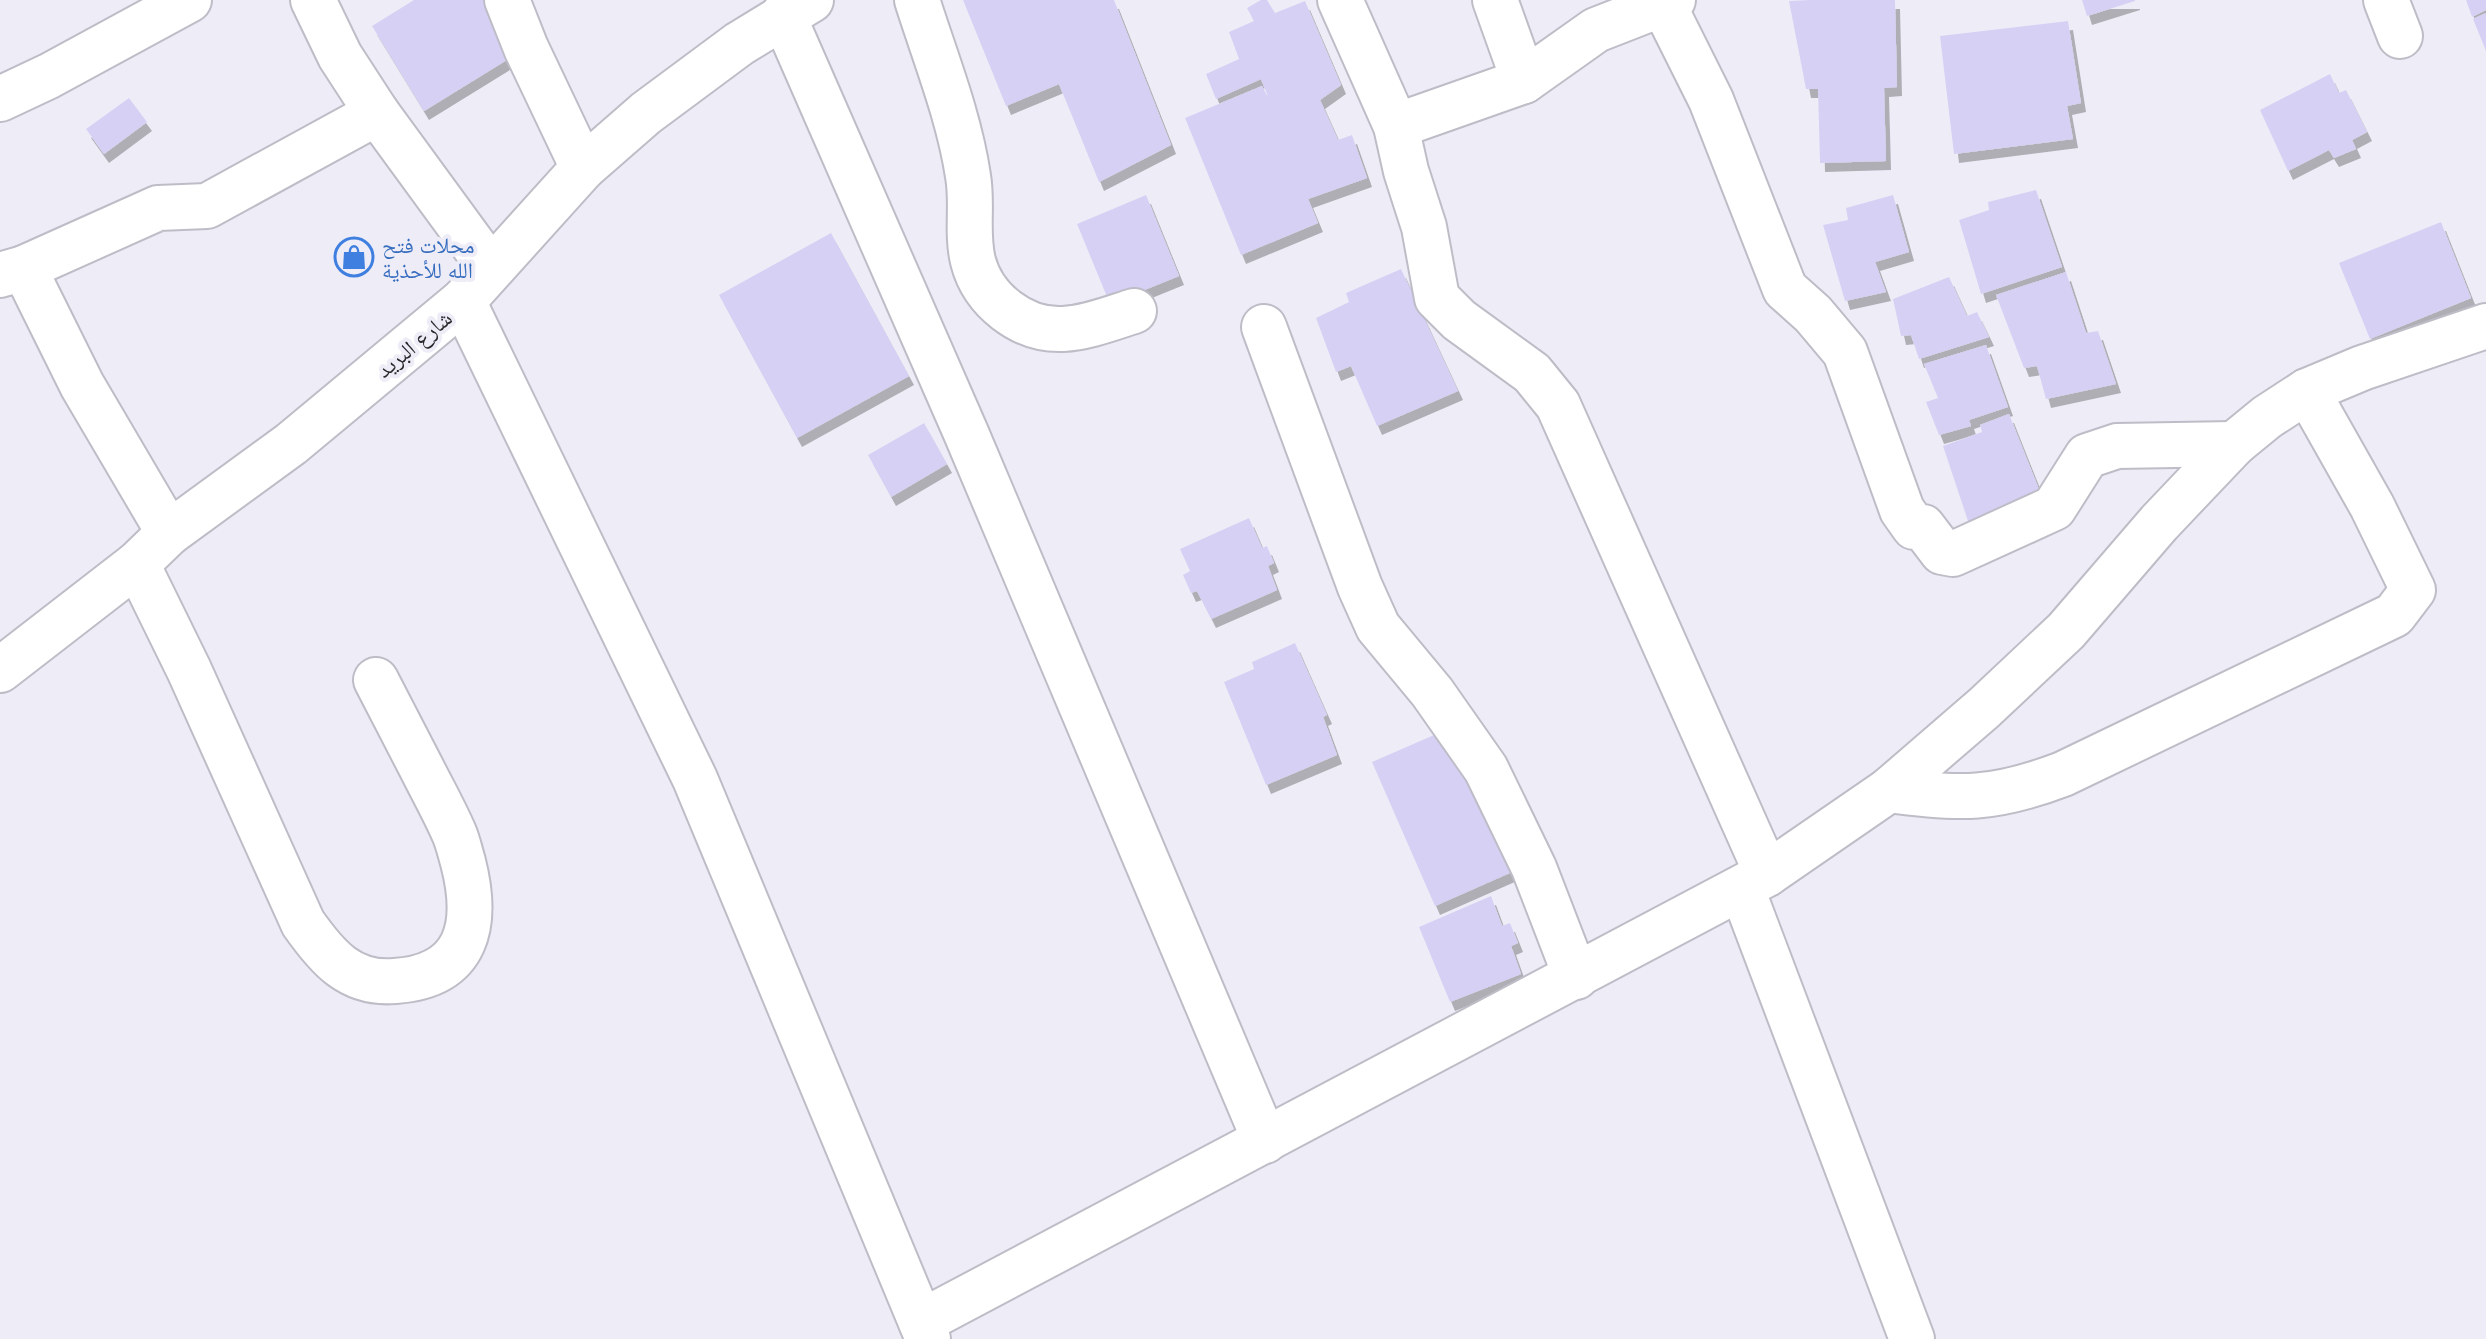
<svg xmlns="http://www.w3.org/2000/svg" width="2486" height="1339" font-family="'Open Sans','Noto Naskh Arabic',sans-serif">
<style>
.building{fill:#d6d1f4;filter:url(#shadow)}
.lines{fill:none;stroke-linecap:round;stroke-linejoin:round}
.minor-casing{stroke:#bebdc7;stroke-width:48}
.minor{stroke:#fff;stroke-width:44}
.labels{text-anchor:middle;dominant-baseline:central;stroke-width:8;stroke-linejoin:round;paint-order:stroke}
.shop-label{font-size:22px;fill:#366cbe;stroke:#eeedf7;text-anchor:start}
.street-label{font-size:22px;fill:#29282c;stroke:#eeedf7}
</style>
<defs>
<filter id="shadow"><feDropShadow dx="5" dy="9" stdDeviation="0" flood-color="#0004"/></filter>
</defs>
<rect width="100%" height="100%" fill="#eeedf7"/>
<g class="building">
<polygon points="414,0 496,0 526,48 424,111 372,26"/>
<polygon points="963,0 1114,0 1171,145 1099,182 1059,84 1006,106"/>
<polygon points="1261,0 1267,0 1275,13 1305,1 1341,85 1320,100 1338,140 1352,135 1367,178 1308,199 1318,223 1241,255 1185,118 1262,86 1269,99 1261,79 1216,99 1206,74 1239,59 1229,32 1254,21 1247,8"/>
<polygon points="1810,0 1895,0 1897,87 1884,88 1886,161 1820,163 1818,89 1806,89 1789,1"/>
<polygon points="2082,0 2135,0 2135,1 2087,16"/>
<polygon points="2466,0 2486,0 2486,10 2472,17"/>
<polygon points="2486,13 2486,51 2473,19"/>
<polygon points="2068,21 2081,103 2067,106 2073,139 1954,154 1940,36"/>
<polygon points="2330,74 2339,93 2346,90 2367,132 2352,140 2356,149 2334,158 2329,150 2288,171 2260,110"/>
<polygon points="129,98 147,122 104,154 86,129"/>
<polygon points="2036,190 2062,267 1981,294 1959,220 1989,210 1988,202"/>
<polygon points="1146,195 1179,276 1110,304 1077,224"/>
<polygon points="1893,195 1909,252 1875,262 1886,292 1845,301 1823,225 1848,220 1846,208"/>
<polygon points="2441,222 2471,298 2370,339 2339,263"/>
<polygon points="831,233 909,376 797,438 719,295"/>
<polygon points="1401,269 1458,391 1377,426 1351,366 1336,372 1316,318 1349,302 1346,293"/>
<polygon points="2066,272 2086,333 2098,331 2116,384 2046,399 2037,366 2024,368 1996,295"/>
<polygon points="1949,277 1967,316 1977,312 1989,337 1919,359 1911,335 1901,336 1893,299"/>
<polygon points="1986,345 2008,407 1969,420 1971,426 1939,435 1926,402 1938,398 1924,364"/>
<polygon points="2009,414 2042,497 1970,527 1943,446 1982,432 1980,425"/>
<polygon points="924,423 947,464 891,497 868,455"/>
<polygon points="1249,518 1262,548 1267,546 1274,563 1268,566 1277,590 1211,619 1197,591 1191,593 1183,575 1190,571 1180,549"/>
<polygon points="1295,643 1327,715 1323,717 1337,755 1266,785 1224,682 1254,669 1252,662"/>
<polygon points="1450,728 1512,872 1435,906 1372,762"/>
<polygon points="1491,896 1502,926 1510,923 1518,943 1511,946 1521,974 1450,1002 1419,927"/>
</g>
<g class="lines">
<defs>
<g id="minor">
<polyline points="313,0 340,56 377,113 491,269"/>
<polyline points="507,0 526,48 583,168"/>
<path d="M 917,0 C 935,57 959,116 968,176 C 973,204 966,233 973,261 C 983,300 1022,331 1063,329 C 1086,328 1112,318 1134,311"/>
<polyline points="1340,0 1396,126 1406,171 1424,227 1437,298 1459,320 1532,373 1558,405 1767,874"/>
<polyline points="1495,0 1524,81"/>
<polyline points="2386,0 2400,36"/>
<polyline points="1663,4 1711,100 1785,289 1813,314 1845,352 1902,510 1914,527 1923,527 1942,552 1953,554 2054,508 2087,456 2117,446 2234,444"/>
<polyline points="783,15 966,433 1265,1141"/>
<polyline points="0,99 49,76 189,0"/>
<polyline points="1396,126 1524,81 1596,30 1673,0"/>
<polyline points="24,268 158,208 207,206 377,113"/>
<polyline points="0,275 24,268 82,385 169,533"/>
<polyline points="463,301 695,779 928,1339"/>
<polyline points="1264,327 1360,587 1378,627 1432,692 1486,769 1534,868 1576,977"/>
<path d="M 137,564 L 189,670 L 303,923 C 327,957 350,985 395,981 C 469,976 479,924 463,862 C 460,852 458,842 454,833 C 444,810 432,789 421,767 C 406,738 391,709 376,680"/>
<polyline points="0,670 137,564 169,533 291,444 463,301 583,168 646,113 739,44 811,0"/>
<path d="M 1889,790 C 1960,800 1995,800 2063,774 L 2394,615 L 2413,590 L 2372,506 L 2307,391"/>
<polyline points="1742,889 1912,1339"/>
<polyline points="921,1322 1767,874 1889,790 1984,708 2066,631 2159,523 2234,444 2267,417 2307,391 2362,368 2486,326"/>
</g>
</defs>
<use href="#minor" class="minor-casing"/>
<use href="#minor" class="minor"/>
</g>
<defs>
<symbol id="shop-ring" viewBox="-11 -11 22 22"><circle r="9.5" fill="#eeedf7" stroke="#3f7fe0" stroke-width="1.5"/><path d="M-5-2.5h2.3a2.7 3.5 0 0 1 5.4 0H5L5.5 6h-11ZM-1.5-2.5h3a1.5 2.3 0 0 0-3 0Z" fill="#3f7fe0"/></symbol>
</defs>
<g fill-rule="evenodd">
<use href="#shop-ring" x="332" y="235" width="44" height="44"/>
</g>
<g class="labels">
<g class="shop-label">
<text x="382" y="244">محلات فتح<tspan x="382" dy="25">الله للأحذية</tspan></text>
</g>
<g class="street-label">
<text transform="translate(413 343) rotate(-40)">شارع البريد</text>
</g>
</g>
</svg>
